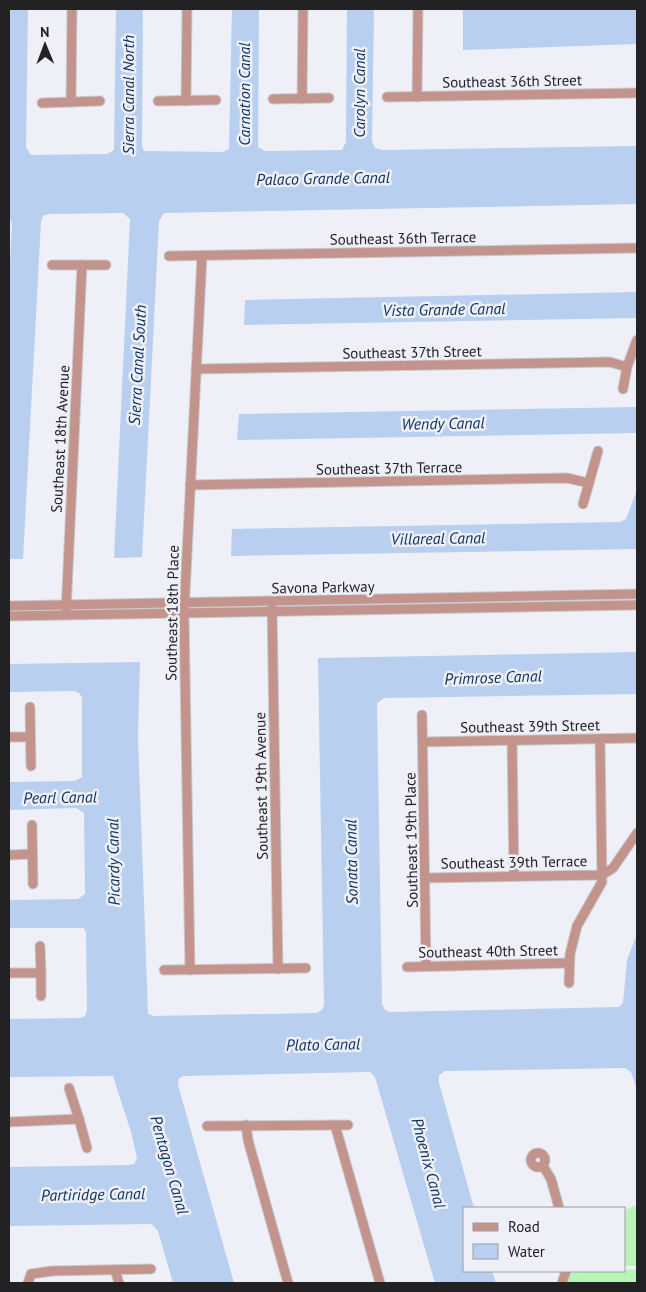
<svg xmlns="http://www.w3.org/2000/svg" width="646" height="1292" font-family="'PT Sans',sans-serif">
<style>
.green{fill:#b8f3b7}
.water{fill:#b8cfef}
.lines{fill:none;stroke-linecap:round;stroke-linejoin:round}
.minor-casing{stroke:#c9cad1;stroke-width:11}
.minor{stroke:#c2948c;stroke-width:9}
.labels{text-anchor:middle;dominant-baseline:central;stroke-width:5;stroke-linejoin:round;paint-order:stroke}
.street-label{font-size:15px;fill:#222225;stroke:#eeeff7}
.water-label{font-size:16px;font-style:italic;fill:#0d3363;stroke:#eeeff7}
</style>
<rect width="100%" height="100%" fill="#eeeff7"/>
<g class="green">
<polygon points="637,1205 637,1266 625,1266 625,1210"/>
<polygon points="637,1269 637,1283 562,1283 565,1273"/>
</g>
<g class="water">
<polygon points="9,9 28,9 26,147 31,155 107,154 114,150 116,9 143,9 142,145 144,151 223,152 229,149 232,9 259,9 258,147 265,151 342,150 346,142 347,9 374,9 372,141 375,148 382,150 637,146 637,204 164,213 159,221 142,557 114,558 130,219 123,213 49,214 43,216 41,221 23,559 9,559 9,280 12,224 9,217"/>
<polygon points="463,9 637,9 637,44 463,50"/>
<polygon points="637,292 637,318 244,325 245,300"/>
<polygon points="637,407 637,433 237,440 239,414"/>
<polygon points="637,490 637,549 231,556 232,529 620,522 626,519"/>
<polygon points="637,652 637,694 384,698 377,703 382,1004 385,1010 390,1012 619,1007 623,1003 627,960 637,934 637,1090 631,1072 625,1068 445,1071 439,1075 439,1083 474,1208 465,1208 465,1271 492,1271 496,1283 435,1283 375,1077 370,1072 184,1076 179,1078 178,1085 234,1283 173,1283 158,1231 152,1224 9,1226 9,1167 129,1165 134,1164 137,1158 131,1132 113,1076 9,1077 9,1019 80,1018 85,1016 87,1010 86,932 84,928 9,928 9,900 78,899 85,894 84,813 76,808 9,810 9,782 75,781 82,777 82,697 79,693 74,691 9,692 9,664 140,662 138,737 148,1014 154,1016 317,1013 322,1010 324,1005 318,658"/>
</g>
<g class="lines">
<defs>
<g id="minor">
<polyline points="387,97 637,93"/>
<polyline points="417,97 418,9"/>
<polyline points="273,99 329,98"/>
<polyline points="302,99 303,9"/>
<polyline points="158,101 216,100"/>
<polyline points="186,101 187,9"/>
<polyline points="71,102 72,9"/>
<polyline points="42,103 100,101"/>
<polyline points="169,256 637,248"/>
<polyline points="52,265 106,265"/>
<polyline points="196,369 610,362 627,367"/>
<polyline points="623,389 627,367 637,340"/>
<polyline points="190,485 567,478 589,483"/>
<polyline points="583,504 598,451"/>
<polyline points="9,606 637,594"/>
<polyline points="272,607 278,969"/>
<polyline points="66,612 82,265"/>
<polyline points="9,616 637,605"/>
<polyline points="30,707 31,766"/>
<polyline points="422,715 426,966"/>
<polyline points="9,737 30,737"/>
<polyline points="512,740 514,876"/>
<polyline points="423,742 637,738"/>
<polyline points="32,825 33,884"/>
<polyline points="9,855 32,854"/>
<polyline points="425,878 602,875 613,868 637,833"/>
<polyline points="407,967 569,963"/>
<polyline points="164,970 306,968"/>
<polyline points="190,970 184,613 202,256"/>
<polyline points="9,973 41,973 40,946"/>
<polyline points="41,973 41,996"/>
<polyline points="569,983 570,954 577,926 602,882 600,739"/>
<polyline points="69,1088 79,1119"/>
<polyline points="9,1122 79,1119 87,1148"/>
<polyline points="246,1125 248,1140 288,1283"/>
<polyline points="335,1125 380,1283"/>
<polyline points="207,1126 348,1125"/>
<circle cx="538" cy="1160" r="7"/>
<polyline points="543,1166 551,1179 559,1208"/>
<polyline points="115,1270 119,1283"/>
<polyline points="28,1283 31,1274 52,1271 151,1269"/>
<polyline points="562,1283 566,1271"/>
</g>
</defs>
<use href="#minor" class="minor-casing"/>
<use href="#minor" class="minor"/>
</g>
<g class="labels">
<g class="street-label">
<text transform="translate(512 81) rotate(-1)">Southeast 36th Street</text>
<text transform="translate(403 238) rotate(-1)">Southeast 36th Terrace</text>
<text transform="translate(412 352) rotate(-1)">Southeast 37th Street</text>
<text transform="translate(60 439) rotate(-87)">Southeast 18th Avenue</text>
<text transform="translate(389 468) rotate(-1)">Southeast 37th Terrace</text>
<text transform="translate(323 587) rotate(-1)">Savona Parkway</text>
<text transform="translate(172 613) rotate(-89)">Southeast 18th Place</text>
<text transform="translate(530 726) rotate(-1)">Southeast 39th Street</text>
<text transform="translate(261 786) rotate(-91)">Southeast 19th Avenue</text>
<text transform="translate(411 840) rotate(-91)">Southeast 19th Place</text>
<text transform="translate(514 862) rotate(-1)">Southeast 39th Terrace</text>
<text transform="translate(488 951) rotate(-1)">Southeast 40th Street</text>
</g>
<g class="water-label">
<text transform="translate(359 93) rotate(-90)">Carolyn Canal</text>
<text transform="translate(244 94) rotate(-90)">Carnation Canal</text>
<text transform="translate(128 95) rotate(-90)">Sierra Canal North</text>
<text transform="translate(323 178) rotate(-1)">Palaco Grande Canal</text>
<text transform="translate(444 309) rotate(-1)">Vista Grande Canal</text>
<text transform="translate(137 365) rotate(-87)">Sierra Canal South</text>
<text transform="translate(443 423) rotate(-1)">Wendy Canal</text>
<text transform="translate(438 538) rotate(-1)">Villareal Canal</text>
<text transform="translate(493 677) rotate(-2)">Primrose Canal</text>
<text transform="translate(60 797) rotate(-1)">Pearl Canal</text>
<text transform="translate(113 862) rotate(-91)">Picardy Canal</text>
<text transform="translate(351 862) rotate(-91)">Sonata Canal</text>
<text transform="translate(323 1044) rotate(-1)">Plato Canal</text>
<text transform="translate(429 1163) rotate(75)">Phoenix Canal</text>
<text transform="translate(170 1165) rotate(74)">Pentagon Canal</text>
<text transform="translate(93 1194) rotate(-1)">Partiridge Canal</text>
</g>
</g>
<rect width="646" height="1292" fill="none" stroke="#222225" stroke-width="20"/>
<rect x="463" y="1207" width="162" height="65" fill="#eeeff7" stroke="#9c9da3"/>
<rect x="473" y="1223" width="25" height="8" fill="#c2948c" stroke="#9c9da3"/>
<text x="508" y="1232" font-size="15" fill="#222225">Road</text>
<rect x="473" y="1244" width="25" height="15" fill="#b8cfef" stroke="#9c9da3"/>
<text x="508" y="1257" font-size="15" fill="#222225">Water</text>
<g transform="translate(45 45) rotate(359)" stroke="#eeeff7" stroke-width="4" paint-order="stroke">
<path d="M0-4L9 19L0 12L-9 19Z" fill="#222225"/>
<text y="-8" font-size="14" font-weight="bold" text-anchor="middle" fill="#222225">N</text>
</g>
</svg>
